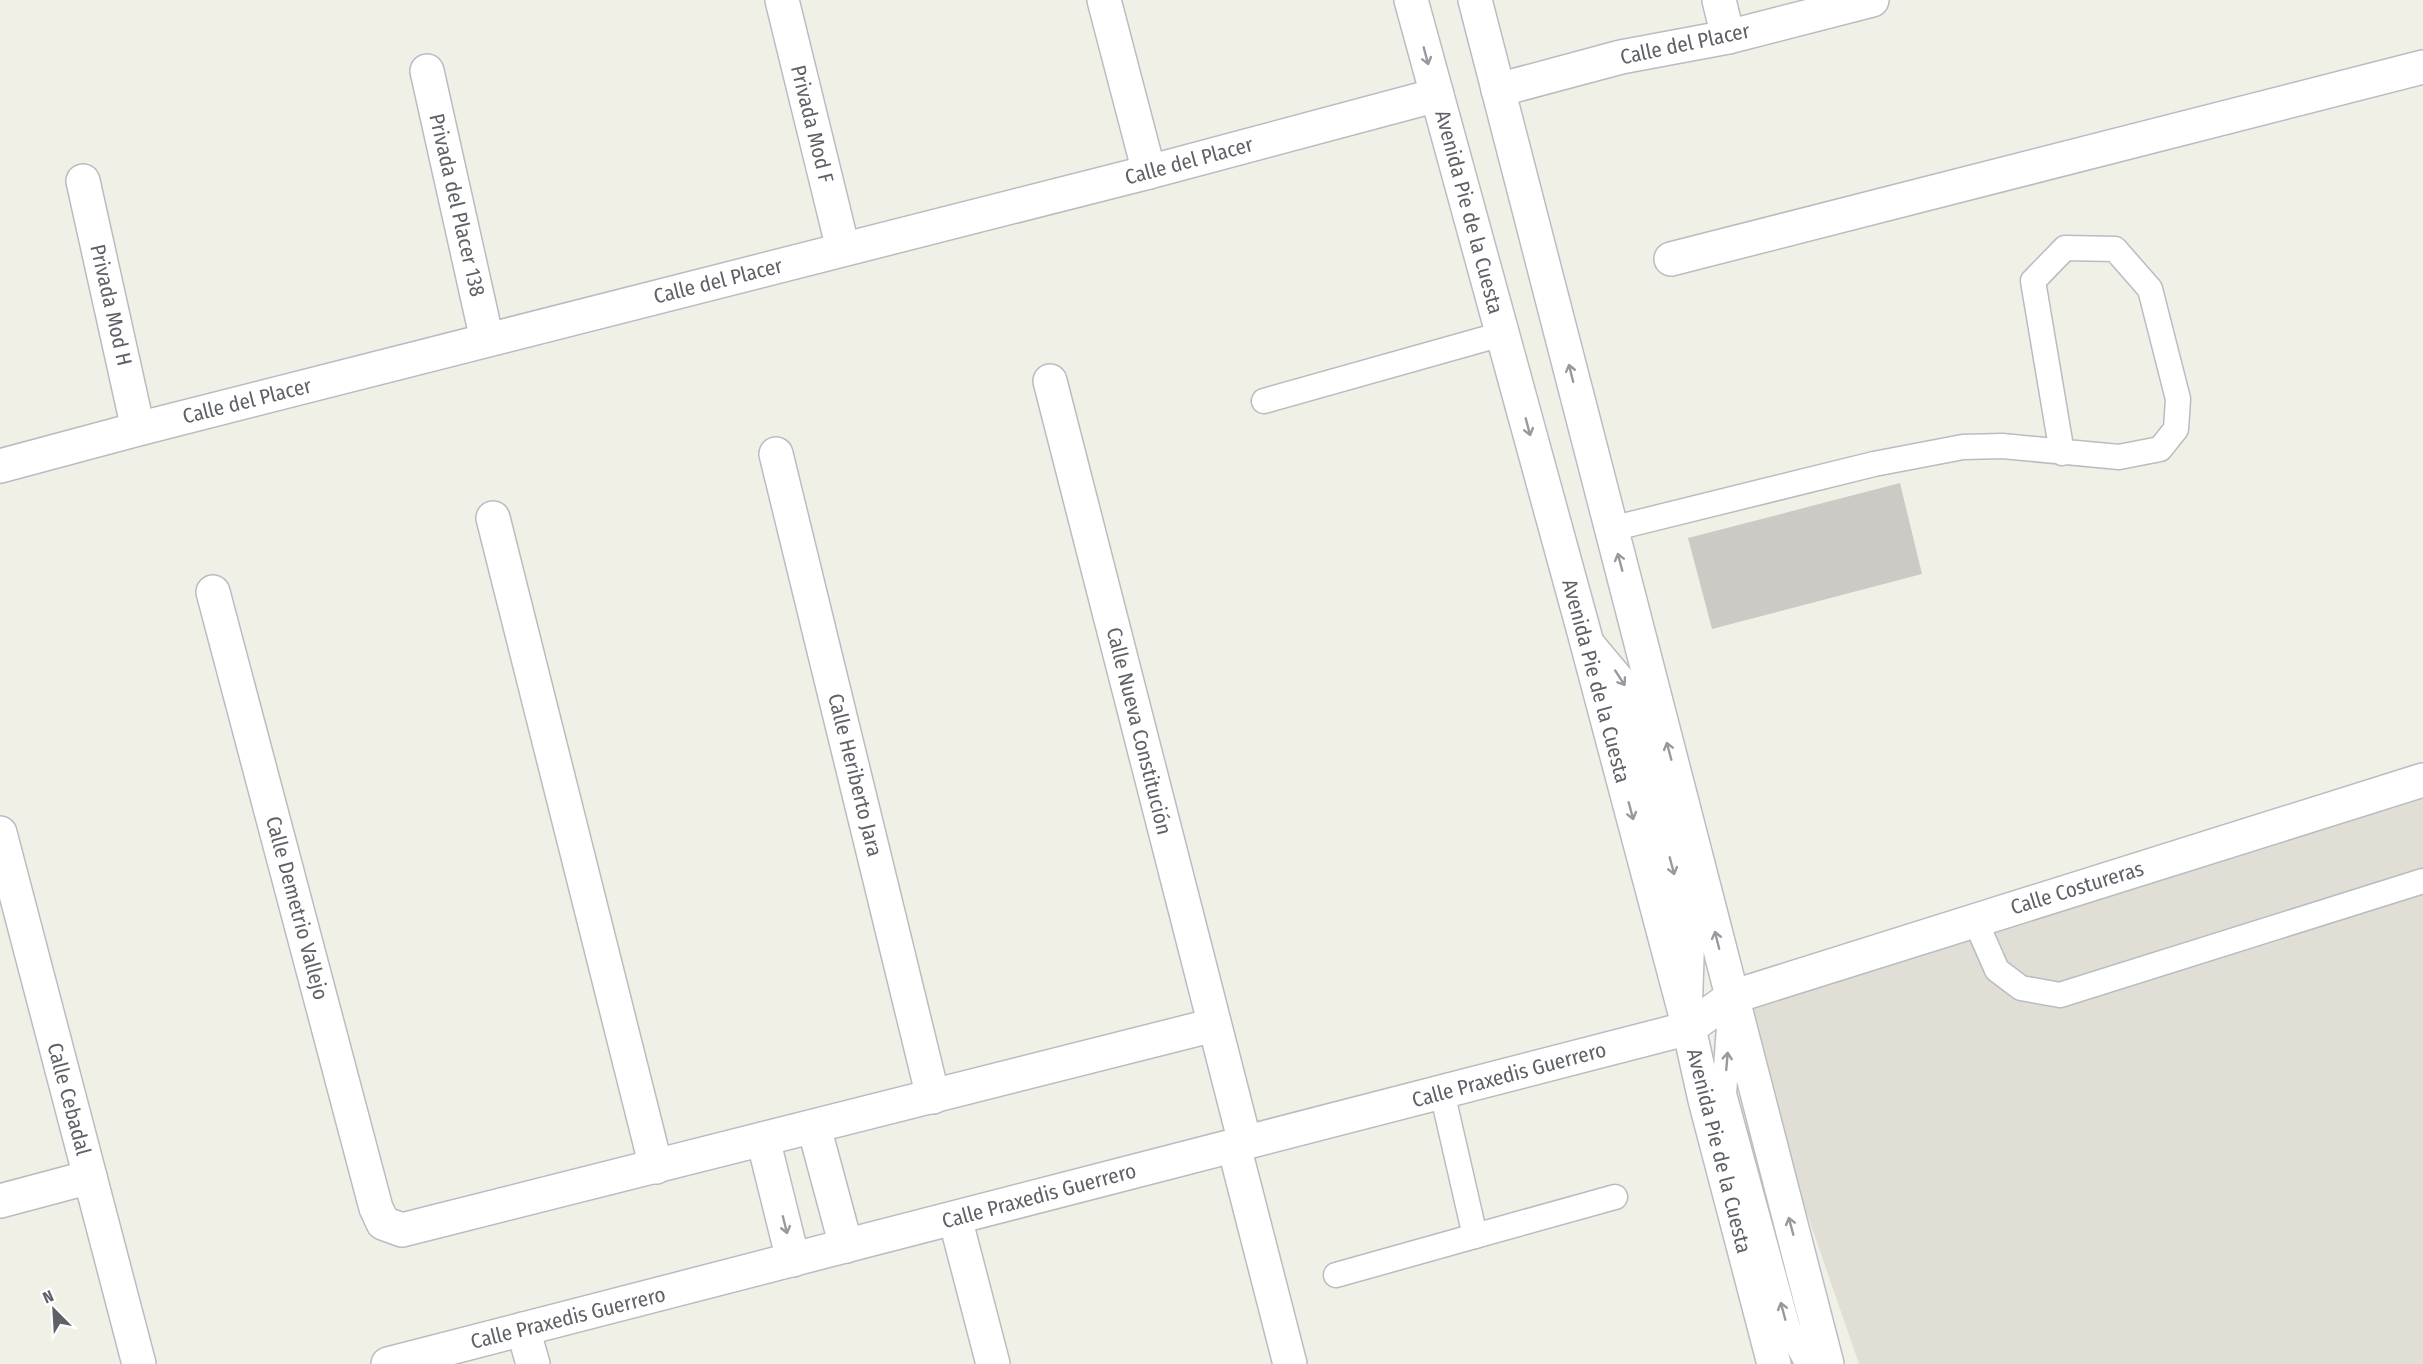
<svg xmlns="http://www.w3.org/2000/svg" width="2423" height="1364" font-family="'Fira Sans Condensed',sans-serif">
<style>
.education{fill:#e1dfd5}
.building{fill:#cccac4}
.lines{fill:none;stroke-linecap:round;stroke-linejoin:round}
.service-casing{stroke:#b9bcc1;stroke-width:27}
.minor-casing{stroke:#b9bcc1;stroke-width:36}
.secondary-casing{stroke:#babdc3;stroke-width:36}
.service{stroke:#fff;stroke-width:24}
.minor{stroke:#fff;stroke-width:33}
.secondary{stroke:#fff;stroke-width:33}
.oneway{stroke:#96999d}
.labels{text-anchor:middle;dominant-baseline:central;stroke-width:4.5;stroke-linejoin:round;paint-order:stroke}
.street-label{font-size:21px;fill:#5e6268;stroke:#fff}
</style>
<rect width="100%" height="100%" fill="#f1f0e7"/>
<polygon class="education" points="2423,780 2423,1364 1859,1364 1732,997"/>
<polygon class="building" points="1900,483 1922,574 1712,629 1688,538"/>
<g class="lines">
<defs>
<g id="service">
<polyline points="1264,401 1502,334"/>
<polyline points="1611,529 1874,464 1963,447 2002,446 2119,457 2160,449 2176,429 2178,399 2150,289 2115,249 2065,248 2033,281 2062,453"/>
<polyline points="1589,639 1625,682 1692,943 1690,1003"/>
<polyline points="1975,920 1997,970 2021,988 2060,995 2423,881"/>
<polyline points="1730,1014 1724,1094 1788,1328 1808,1364"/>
<polyline points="1442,1092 1475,1236 1615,1197"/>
<polyline points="1336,1275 1475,1236"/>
</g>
<g id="minor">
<polyline points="782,0 843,249"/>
<polyline points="1104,0 1149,172"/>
<polyline points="1719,0 1728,37"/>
<polyline points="427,71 487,340"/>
<polyline points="1498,90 1621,57 1728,37 1872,0"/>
<polyline points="83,181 138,429"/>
<polyline points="1671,259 2423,67"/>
<polyline points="1050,381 1245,1143"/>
<polyline points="776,454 933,1097"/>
<polyline points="0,466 138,429 1149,172 1437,95"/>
<polyline points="493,518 656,1167"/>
<polyline points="213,592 376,1208 383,1223 402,1230 1214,1025"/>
<polyline points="0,833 139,1364"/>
<polyline points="814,1127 846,1246"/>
<polyline points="763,1139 793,1260"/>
<polyline points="1234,1146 1290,1364"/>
<polyline points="0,1201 90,1177"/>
<polyline points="955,1218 993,1364"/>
<polyline points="523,1329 533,1364"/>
<polyline points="388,1364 1689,1028 1732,997 2423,780"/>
</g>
<g id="secondary">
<polyline points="1411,0 1584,632 1689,1028 1705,1100 1774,1364"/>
<polyline points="1475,0 1827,1364"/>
</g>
</defs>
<use href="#service" class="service-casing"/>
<use href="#minor" class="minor-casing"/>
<use href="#secondary" class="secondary-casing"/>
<use href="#service" class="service"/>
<use href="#minor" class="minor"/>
<use href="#secondary" class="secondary"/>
</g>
<defs><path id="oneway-shaft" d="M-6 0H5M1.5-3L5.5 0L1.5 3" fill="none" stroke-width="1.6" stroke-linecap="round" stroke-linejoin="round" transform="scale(1.5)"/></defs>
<g class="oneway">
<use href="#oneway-shaft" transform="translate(1426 56) rotate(75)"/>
<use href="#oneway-shaft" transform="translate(1571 373) rotate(-104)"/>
<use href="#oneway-shaft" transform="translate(1528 427) rotate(75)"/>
<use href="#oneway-shaft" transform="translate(1620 562) rotate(-105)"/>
<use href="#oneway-shaft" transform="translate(1620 678) rotate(57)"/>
<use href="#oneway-shaft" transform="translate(1669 751) rotate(-105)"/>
<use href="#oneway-shaft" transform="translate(1631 811) rotate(75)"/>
<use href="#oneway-shaft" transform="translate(1672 866) rotate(75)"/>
<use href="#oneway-shaft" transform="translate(1717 940) rotate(-104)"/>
<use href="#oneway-shaft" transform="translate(1727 1061) rotate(-85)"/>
<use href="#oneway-shaft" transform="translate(785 1225) rotate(76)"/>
<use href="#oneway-shaft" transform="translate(1791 1226) rotate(-105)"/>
<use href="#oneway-shaft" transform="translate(1783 1311) rotate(-105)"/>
</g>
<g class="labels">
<g class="street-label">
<text transform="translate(1685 44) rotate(-12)">Calle del Placer</text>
<text transform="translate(812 124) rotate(76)">Privada Mod F</text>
<text transform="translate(1189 161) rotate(-15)">Calle del Placer</text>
<text transform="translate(457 205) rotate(77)">Privada del Placer 138</text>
<text transform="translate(1469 212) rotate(75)">Avenida Pie de la Cuesta</text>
<text transform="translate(718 281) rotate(-14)">Calle del Placer</text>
<text transform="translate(111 305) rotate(77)">Privada Mod H</text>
<text transform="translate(247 401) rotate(-14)">Calle del Placer</text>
<text transform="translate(1596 681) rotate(75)">Avenida Pie de la Cuesta</text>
<text transform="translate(1139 731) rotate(76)">Calle Nueva Constitución</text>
<text transform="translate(855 775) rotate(76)">Calle Heriberto Jara</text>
<text transform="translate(2077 888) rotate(-17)">Calle Costureras</text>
<text transform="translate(297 908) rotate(75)">Calle Demetrio Vallejo</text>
<text transform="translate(1509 1075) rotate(-15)">Calle Praxedis Guerrero</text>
<text transform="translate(69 1099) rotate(75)">Calle Cebadal</text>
<text transform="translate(1719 1151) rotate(76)">Avenida Pie de la Cuesta</text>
<text transform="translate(1039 1196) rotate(-15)">Calle Praxedis Guerrero</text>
<text transform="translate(568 1318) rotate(-14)">Calle Praxedis Guerrero</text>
</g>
</g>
<g transform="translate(54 1310) rotate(336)" stroke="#ffffff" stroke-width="4.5" paint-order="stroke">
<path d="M0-4.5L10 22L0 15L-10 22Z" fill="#5e6268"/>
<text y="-9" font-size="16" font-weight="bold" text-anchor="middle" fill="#5e6268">N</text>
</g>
</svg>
